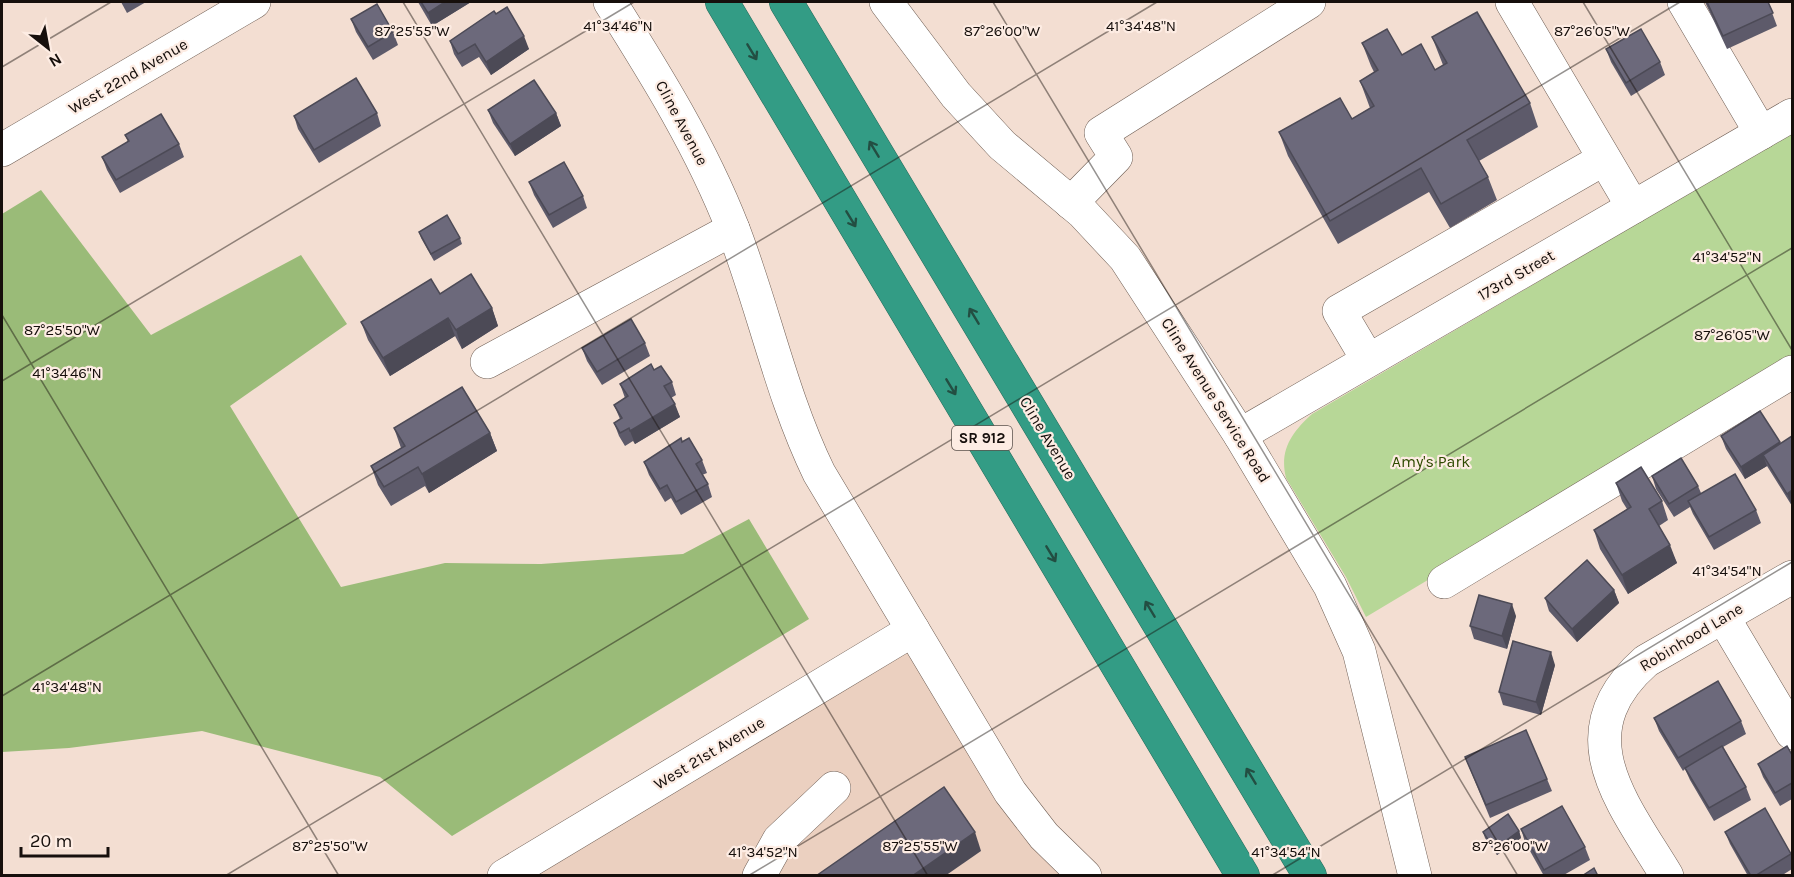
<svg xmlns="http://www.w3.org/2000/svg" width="1794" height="877" font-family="Karla,sans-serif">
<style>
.built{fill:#ebd0c0}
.green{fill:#b7d797}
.forest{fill:#9abb78}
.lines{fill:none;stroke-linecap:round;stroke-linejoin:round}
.minor-casing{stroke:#6f5e54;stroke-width:34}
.highway-casing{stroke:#296b5b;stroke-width:34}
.minor{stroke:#fff;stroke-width:33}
.highway{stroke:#339c85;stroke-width:33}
.wall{fill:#5d5a6a}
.shaded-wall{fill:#4c4a56}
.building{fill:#6c697b;stroke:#4c4a56;stroke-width:1.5}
.oneway{stroke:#234e42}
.ticks{fill:none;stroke:#160f0c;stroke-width:1.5;stroke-opacity:0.45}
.labels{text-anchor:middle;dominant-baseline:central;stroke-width:4.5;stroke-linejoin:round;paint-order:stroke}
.shield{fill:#fdece3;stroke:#5b514c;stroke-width:1.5}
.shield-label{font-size:15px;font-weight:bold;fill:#160f0c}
.street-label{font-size:16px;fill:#160f0c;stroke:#fdece3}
.park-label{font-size:16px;fill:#2e4a00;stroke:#fdece3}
.ticks-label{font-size:15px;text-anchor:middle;fill:#160f0c;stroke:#fdece3;stroke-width:4.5;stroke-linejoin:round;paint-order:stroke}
</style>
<rect width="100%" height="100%" fill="#f3ded2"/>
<polygon class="built" points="913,630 1069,876 506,876"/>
<path class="green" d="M 1792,133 L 1792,362 L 1366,617 L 1346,577 L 1286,478 C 1279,450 1292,432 1312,414 Z"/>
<polygon class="forest" points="41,190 151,335 301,255 347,324 230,406 341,587 445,563 541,564 683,554 749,519 809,619 452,836 380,777 202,731 69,748 2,752 2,214"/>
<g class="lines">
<defs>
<g id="minor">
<path d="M 610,2 C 656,75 701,147 733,229 C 764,309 781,395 819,473 L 1010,792 L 1044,836 L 1085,876"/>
<polyline points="886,2 956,95 1002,145 1082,212 1125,258 1240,435 1330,586 1359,651 1415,876"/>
<polyline points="1512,2 1633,207"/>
<polyline points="1684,2 1761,133"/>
<polyline points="2,150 254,2"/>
<polyline points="1071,203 1116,157 1101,133 1309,2"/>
<polyline points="1368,360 1339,311 1604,159"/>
<polyline points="487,362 733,229"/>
<polyline points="1240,435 1792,115"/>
<polyline points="1444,582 1792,372"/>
<polyline points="1723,617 1792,733"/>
<polyline points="504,876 913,630"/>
<polyline points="759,876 779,840 834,788"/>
<path d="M 1667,876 C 1623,803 1563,734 1646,661 L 1792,577"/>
</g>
<g id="highway">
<polyline points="722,2 1243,876"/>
<polyline points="786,2 1310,876"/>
</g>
</defs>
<use href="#minor" class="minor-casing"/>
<use href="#highway" class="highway-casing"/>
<use href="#minor" class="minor"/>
<use href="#highway" class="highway"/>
</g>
<g class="wall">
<polygon points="121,2 146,2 127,13"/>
<polygon points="418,2 471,2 432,26"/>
<polygon points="1705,2 1768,2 1777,26 1727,49"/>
<polygon points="496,14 529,49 491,75 479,57 462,67 454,54 450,41"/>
<polygon points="351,19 393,32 398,45 373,60 356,32"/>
<polygon points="1432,37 1530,103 1538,127 1479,161 1488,177 1497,200 1450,228 1429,192 1338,244 1288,156 1279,132 1352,119 1370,108 1360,81 1374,72 1371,66 1362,43 1402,55 1435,70 1443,65"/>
<polygon points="1606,49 1660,62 1665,75 1631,96 1611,62"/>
<polygon points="488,110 556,113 561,126 515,156 493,123"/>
<polygon points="377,113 381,126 319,163 298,129 294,116"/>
<polygon points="125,135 179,144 184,157 120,193 107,170 102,157 128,142"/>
<polygon points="529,182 583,196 587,208 553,228 534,195"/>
<polygon points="419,232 460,238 462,244 434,261 421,238"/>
<polygon points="440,294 492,308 498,326 462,349 455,336 390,376 368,340 361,322"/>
<polygon points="645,343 650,356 602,385 587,361 582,348"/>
<polygon points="654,370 672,382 676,395 671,398 680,417 635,444 633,441 625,446 619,436 614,423 620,419 614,405 625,398 620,384"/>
<polygon points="394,428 490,433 497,451 429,493 425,486 391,506 378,485 371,466 401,448"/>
<polygon points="1721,436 1780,442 1792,506 1767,466 1745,479 1726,449"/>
<polygon points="682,442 702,460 707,473 702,475 708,484 712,497 681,515 671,498 665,502 649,475 644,462"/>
<polygon points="1652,476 1698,486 1701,493 1756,510 1761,523 1714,550 1693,514 1690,507 1674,517 1656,489"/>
<polygon points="1616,483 1662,501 1668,520 1659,526 1677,563 1628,594 1600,549 1594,530 1627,509 1622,501"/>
<polygon points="1614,590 1619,603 1577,642 1549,611 1545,598"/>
<polygon points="1516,616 1507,649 1474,639 1470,626"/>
<polygon points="1555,665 1541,715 1503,705 1499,692"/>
<polygon points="1654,718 1741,721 1746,734 1723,747 1746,787 1751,800 1714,821 1690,780 1685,769 1683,771 1659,731"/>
<polygon points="1792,755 1792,799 1780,806 1763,777 1758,764"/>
<polygon points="1465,757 1547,779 1552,791 1490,818"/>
<polygon points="1521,829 1585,847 1590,860 1562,876 1544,876 1525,842"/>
<polygon points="1519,831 1521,838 1497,855 1485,838 1483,832"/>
<polygon points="1725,832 1791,854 1792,858 1792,869 1781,876 1748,876 1730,844"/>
</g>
<g class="shaded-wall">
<polygon points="445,2 471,2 432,26 428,13"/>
<polygon points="524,36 529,49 491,75 486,62"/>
<polygon points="556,113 561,126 515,156 510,144"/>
<polygon points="492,308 498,326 462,349 456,330"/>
<polygon points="448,318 455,336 390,376 383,358"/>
<polygon points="675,404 680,417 635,444 630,431"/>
<polygon points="490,433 497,451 429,493 422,474"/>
<polygon points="1780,442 1785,454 1763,455 1767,466 1745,479 1741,467"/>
<polygon points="1792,490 1792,506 1787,494"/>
<polygon points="1670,545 1677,563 1628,594 1622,575"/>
<polygon points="1614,590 1619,603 1577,642 1572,629"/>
<polygon points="1512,604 1516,616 1507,649 1502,636"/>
<polygon points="1551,652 1555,665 1541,715 1536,702"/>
<polygon points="1519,831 1521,838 1497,855 1494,849"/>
<polygon points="975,832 981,851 945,876 912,876"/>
</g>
<g class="building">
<polygon points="421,2 445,2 428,13"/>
<polygon points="1707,2 1768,2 1773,13 1723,36"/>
<polygon points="377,4 393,32 368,47 351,19"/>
<polygon points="507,7 524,36 486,62 475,44 458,54 450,41 494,11 496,14"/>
<polygon points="1477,12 1530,103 1467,140 1488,177 1441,204 1421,168 1330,221 1279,132 1340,98 1352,119 1374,106 1360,81 1378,70 1362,43 1387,29 1402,55 1421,44 1435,70 1447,63 1432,37"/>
<polygon points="1641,29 1660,62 1626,83 1606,49"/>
<polygon points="356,78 377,113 314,150 294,116"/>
<polygon points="534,80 556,113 510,144 488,110"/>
<polygon points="161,114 179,144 116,180 102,157 129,141 125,135"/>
<polygon points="564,162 583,196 549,215 529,182"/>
<polygon points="447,215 460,238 431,254 419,232"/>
<polygon points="471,274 492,308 456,330 448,318 383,358 361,322 431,279 440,294"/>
<polygon points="631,319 645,343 597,372 582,348"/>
<polygon points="651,364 654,370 661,366 672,382 664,386 675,404 630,431 629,428 620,433 614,423 622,418 614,405 628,396 620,384"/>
<polygon points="462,387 490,433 422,474 418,467 384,487 371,466 405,446 394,428"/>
<polygon points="1760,411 1780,442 1741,467 1721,436"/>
<polygon points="1792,436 1792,490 1787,494 1763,455"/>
<polygon points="681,438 682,442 689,438 702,460 696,464 708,484 676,502 667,485 660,489 644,462"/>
<polygon points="1681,458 1698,486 1669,504 1652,476"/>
<polygon points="1641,467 1662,501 1649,509 1670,545 1622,575 1594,530 1631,507 1616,483"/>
<polygon points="1735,474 1756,510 1709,537 1688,501"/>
<polygon points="1587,560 1614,590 1572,629 1545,598"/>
<polygon points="1479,595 1512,604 1502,636 1470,626"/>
<polygon points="1513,641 1551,652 1536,702 1499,692"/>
<polygon points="1718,681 1741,721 1678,758 1654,718"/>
<polygon points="1526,730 1547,779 1486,805 1465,757"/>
<polygon points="1722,746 1746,787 1709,808 1685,768"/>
<polygon points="1787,746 1792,755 1792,783 1775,793 1758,764"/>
<polygon points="944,787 975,832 912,876 816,876"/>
<polygon points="1562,806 1585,847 1544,870 1521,829"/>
<polygon points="1765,808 1791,854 1755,876 1751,876 1725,832"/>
<polygon points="1508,814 1519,831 1494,849 1483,832"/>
<polygon points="1594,868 1598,876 1582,876"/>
</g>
<defs><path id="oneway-shaft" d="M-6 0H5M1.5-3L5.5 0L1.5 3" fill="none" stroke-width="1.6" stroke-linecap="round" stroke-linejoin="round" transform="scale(1.5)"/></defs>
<g class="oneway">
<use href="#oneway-shaft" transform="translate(752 52) rotate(59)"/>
<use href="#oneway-shaft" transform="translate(874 149) rotate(-121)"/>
<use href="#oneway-shaft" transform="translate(851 219) rotate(59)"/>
<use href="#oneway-shaft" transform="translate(974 316) rotate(-121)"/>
<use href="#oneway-shaft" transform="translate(951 387) rotate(59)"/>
<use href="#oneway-shaft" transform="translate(1051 554) rotate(59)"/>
<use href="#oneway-shaft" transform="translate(1150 609) rotate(-121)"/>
<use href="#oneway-shaft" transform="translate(1251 776) rotate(-121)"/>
</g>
<path class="ticks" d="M 403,2 L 928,876M 993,2 L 1518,876M 1583,2 L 1792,350M 2,67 L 111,2M 2,315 L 339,876M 2,381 L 634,2M 2,696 L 1157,2M 225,876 L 1680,2M 748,876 L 1792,248M 1271,876 L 1792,562"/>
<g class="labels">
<rect class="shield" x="952" y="426" width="60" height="24" rx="4.5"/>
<g class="shield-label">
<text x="982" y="438">SR 912</text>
</g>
<g class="street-label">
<text transform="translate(128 76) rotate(-30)">West 22nd Avenue</text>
<text transform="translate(682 123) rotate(62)">Cline Avenue</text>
<text transform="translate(1516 275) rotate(-30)">173rd Street</text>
<text transform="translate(1216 400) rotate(58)">Cline Avenue Service Road</text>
<text transform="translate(1048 438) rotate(59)">Cline Avenue</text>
<text transform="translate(1691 637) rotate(-31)">Robinhood Lane</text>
<text transform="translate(709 753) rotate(-31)">West 21st Avenue</text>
</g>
<g class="park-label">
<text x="1431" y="461">Amy's Park</text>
</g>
</g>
<g class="ticks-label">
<text x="618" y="31">41°34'46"N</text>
<text x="1141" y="31">41°34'48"N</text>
<text x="412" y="36">87°25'55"W</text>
<text x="1002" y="36">87°26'00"W</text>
<text x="1592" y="36">87°26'05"W</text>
<text x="1727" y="262">41°34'52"N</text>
<text x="62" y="335">87°25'50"W</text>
<text x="1732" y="340">87°26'05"W</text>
<text x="67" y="378">41°34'46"N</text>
<text x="1727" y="576">41°34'54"N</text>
<text x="67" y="692">41°34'48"N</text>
<text x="330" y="851">87°25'50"W</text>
<text x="920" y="851">87°25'55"W</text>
<text x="1510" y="851">87°26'00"W</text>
<text x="763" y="857">41°34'52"N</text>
<text x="1286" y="857">41°34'54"N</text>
</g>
<rect width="1794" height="877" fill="none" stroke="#160f0c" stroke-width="6"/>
<g transform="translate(48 48) rotate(149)" stroke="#fdece3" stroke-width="4.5" paint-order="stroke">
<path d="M0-4.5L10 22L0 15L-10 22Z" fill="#160f0c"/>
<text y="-9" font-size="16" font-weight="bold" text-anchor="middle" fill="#160f0c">N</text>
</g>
<path d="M21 847v9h87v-9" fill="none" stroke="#160f0c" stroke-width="3"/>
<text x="30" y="847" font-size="18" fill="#160f0c" stroke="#fdece3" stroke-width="4.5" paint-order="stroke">20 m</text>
</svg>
